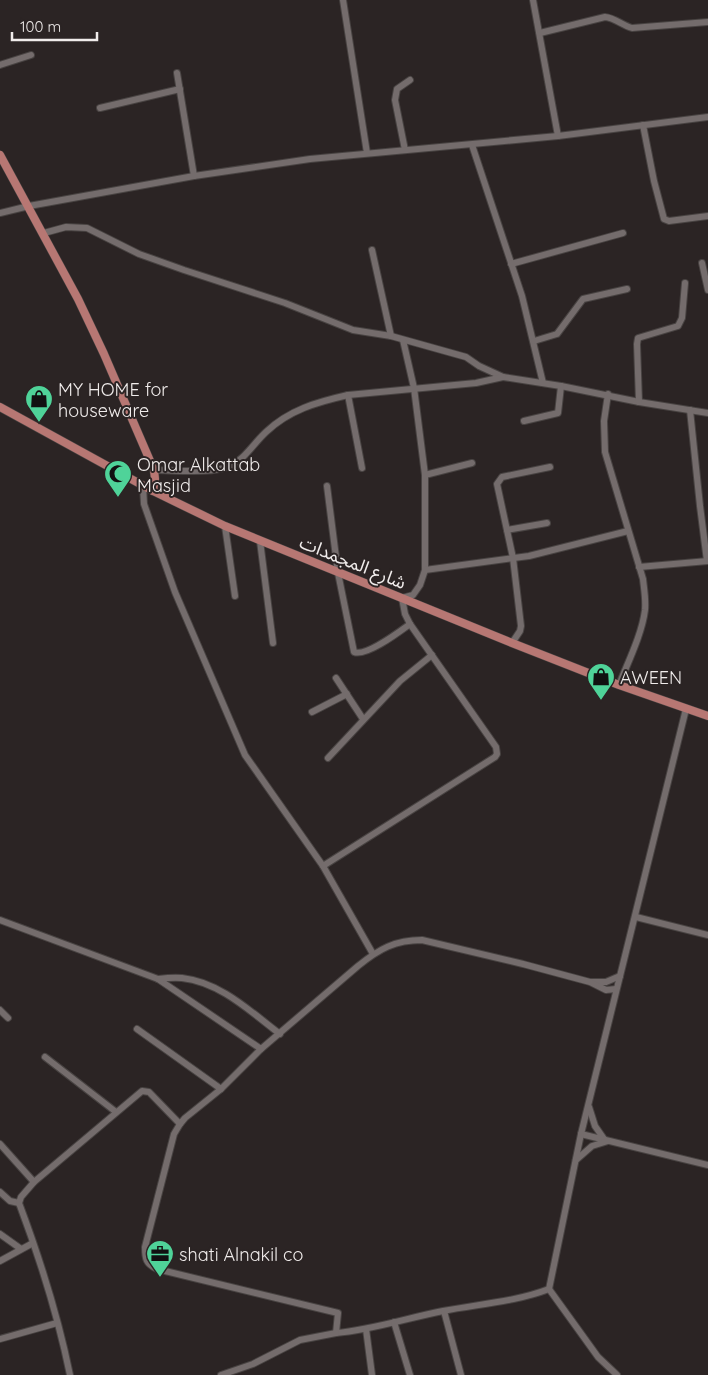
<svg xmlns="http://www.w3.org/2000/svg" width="708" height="1375" font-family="Quicksand,'Noto Sans Arabic',sans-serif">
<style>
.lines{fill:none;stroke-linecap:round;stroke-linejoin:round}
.minor-casing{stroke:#484342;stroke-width:8}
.major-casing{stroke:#484342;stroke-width:9}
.minor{stroke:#746c6c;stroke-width:6}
.major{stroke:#b77773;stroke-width:8}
.labels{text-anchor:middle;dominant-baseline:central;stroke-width:4;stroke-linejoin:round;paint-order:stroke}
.poi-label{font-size:18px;fill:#f0eceb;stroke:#2b2424;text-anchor:start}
.street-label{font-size:18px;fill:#f0eceb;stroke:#2b2424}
</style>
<rect width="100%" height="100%" fill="#2b2424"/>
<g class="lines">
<defs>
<g id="minor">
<polyline points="343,0 367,153"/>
<polyline points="533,0 558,136"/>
<path d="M 540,33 L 605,17 C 615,18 622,25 632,28 L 708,22"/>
<polyline points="0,65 31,55"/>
<polyline points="177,73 194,176"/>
<polyline points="100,108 180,89"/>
<polyline points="643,125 654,181 664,219 669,221 708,216"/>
<polyline points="472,145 522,296 543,383"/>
<polyline points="405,150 395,100 397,89 410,80"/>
<polyline points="0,213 29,206 194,176 310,159 558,136 708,117"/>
<polyline points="44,233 66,227 87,228 139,254 184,270 285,303 353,330 391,336 466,357 479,366 503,377 561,386 639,402 708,413"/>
<polyline points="372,250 391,336"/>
<polyline points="702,263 708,290"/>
<polyline points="511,264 623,233"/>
<polyline points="403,340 414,388 425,475"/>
<polyline points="534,341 557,334 583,299 627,289"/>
<path d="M 608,394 L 604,421 L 605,452 L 643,579 C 644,589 646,599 645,610 C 642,634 628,662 619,685"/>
<polyline points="348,395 362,468"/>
<polyline points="639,402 637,344 638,338 678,326 682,318 685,283"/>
<polyline points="690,410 700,506 707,561"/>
<polyline points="524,421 558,413 561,386"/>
<path d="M 154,470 C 173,470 214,474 230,466 C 244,460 254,443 266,432 C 289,410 317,402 348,395 L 476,383 L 503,377"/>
<polyline points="143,486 144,504 175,592 245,755 323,866 373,954"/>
<path d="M 327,486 L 338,573 L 354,652 C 366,657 399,632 410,624"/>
<polyline points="225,526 235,596"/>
<polyline points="507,530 547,523"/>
<polyline points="260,541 273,643"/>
<polyline points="639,567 708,561"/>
<polyline points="425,570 425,475 472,463"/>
<polyline points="512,643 520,631 521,626 513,558 497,484 502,477 550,467"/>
<polyline points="336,678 363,719"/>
<polyline points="312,712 347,694"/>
<polyline points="328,758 400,681 432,655"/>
<polyline points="323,866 495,757 497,754 496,747 410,624 405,614 402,598 413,595 420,585 425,570 529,556 628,531"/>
<polyline points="636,917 708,935"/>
<polyline points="0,920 158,979 261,1049"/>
<path d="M 158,979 C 166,978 174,977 182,978 C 220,982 251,1012 280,1034"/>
<polyline points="591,982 606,982 620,976"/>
<polyline points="0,1010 8,1018"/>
<polyline points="137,1029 221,1089"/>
<polyline points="45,1057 116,1112"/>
<polyline points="589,1107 595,1126 604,1139"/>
<polyline points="581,1134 708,1165"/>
<polyline points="0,1144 34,1182"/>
<polyline points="576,1160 592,1146 608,1141"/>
<polyline points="0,1192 10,1201 19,1203"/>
<polyline points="0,1234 21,1249"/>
<polyline points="0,1261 33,1243"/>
<path d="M 549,1289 C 515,1302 478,1304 443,1311 C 407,1318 372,1330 336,1333 L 338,1313 L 157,1269 C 146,1264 145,1259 145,1247 L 174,1134 L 180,1124 L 185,1118 L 221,1089 L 261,1049 L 358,966 C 379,949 395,940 422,940 L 523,964 L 590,982 L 606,990 L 616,989"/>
<polyline points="549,1289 581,1134 686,709"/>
<polyline points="549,1289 598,1357 617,1375"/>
<polyline points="444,1311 461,1375"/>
<polyline points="394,1322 410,1375"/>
<polyline points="366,1329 372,1375"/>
<polyline points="0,1339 57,1323"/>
<path d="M 70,1375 C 58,1316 40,1259 19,1203 L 21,1197 L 34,1182 L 142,1091 L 149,1092 L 180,1124"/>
<polyline points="221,1375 253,1364 300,1340 336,1333"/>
</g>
<g id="major">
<polyline points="0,155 78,299 104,354 154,470 155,479 153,491"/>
<polyline points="0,407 153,491 225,526 512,643 619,685 708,716"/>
</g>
</defs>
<use href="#minor" class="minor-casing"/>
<use href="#major" class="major-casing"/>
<use href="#minor" class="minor"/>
<use href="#major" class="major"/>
</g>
<defs>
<symbol id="shop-pin" viewBox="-11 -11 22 30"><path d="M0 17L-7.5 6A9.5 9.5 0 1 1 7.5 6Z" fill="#4fd399" stroke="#2b2424"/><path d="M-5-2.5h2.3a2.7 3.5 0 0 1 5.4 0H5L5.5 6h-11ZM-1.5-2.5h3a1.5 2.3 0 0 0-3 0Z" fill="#111"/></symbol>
<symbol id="mosque-pin" viewBox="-11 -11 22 30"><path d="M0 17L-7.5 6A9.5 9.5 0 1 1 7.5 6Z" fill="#4fd399" stroke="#2b2424"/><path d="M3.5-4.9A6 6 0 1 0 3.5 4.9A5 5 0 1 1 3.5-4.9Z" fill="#111"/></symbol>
<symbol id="office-pin" viewBox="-11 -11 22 30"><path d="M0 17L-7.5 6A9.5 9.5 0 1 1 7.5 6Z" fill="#4fd399" stroke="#2b2424"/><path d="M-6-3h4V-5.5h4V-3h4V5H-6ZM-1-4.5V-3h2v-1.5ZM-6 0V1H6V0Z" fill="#111"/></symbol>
</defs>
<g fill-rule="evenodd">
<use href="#shop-pin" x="23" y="383" width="32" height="43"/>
<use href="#mosque-pin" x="102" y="458" width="32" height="43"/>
<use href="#shop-pin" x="585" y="661" width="32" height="43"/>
<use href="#office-pin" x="144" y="1238" width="32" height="43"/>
</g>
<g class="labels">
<g class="poi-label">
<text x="58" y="389">MY HOME for<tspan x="58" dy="21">houseware</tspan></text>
<text x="137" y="464">Omar Alkattab<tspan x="137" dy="21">Masjid</tspan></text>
<text x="620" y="677">AWEEN</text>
<text x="179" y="1254">shati Alnakil co</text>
</g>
<g class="street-label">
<text transform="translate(353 562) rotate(22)">شارع المجمدات</text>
</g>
</g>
<path d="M12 32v8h85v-8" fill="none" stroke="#f0eceb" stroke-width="2.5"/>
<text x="20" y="32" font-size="15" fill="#f0eceb" stroke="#2b2424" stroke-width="4" paint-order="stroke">100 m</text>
</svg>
